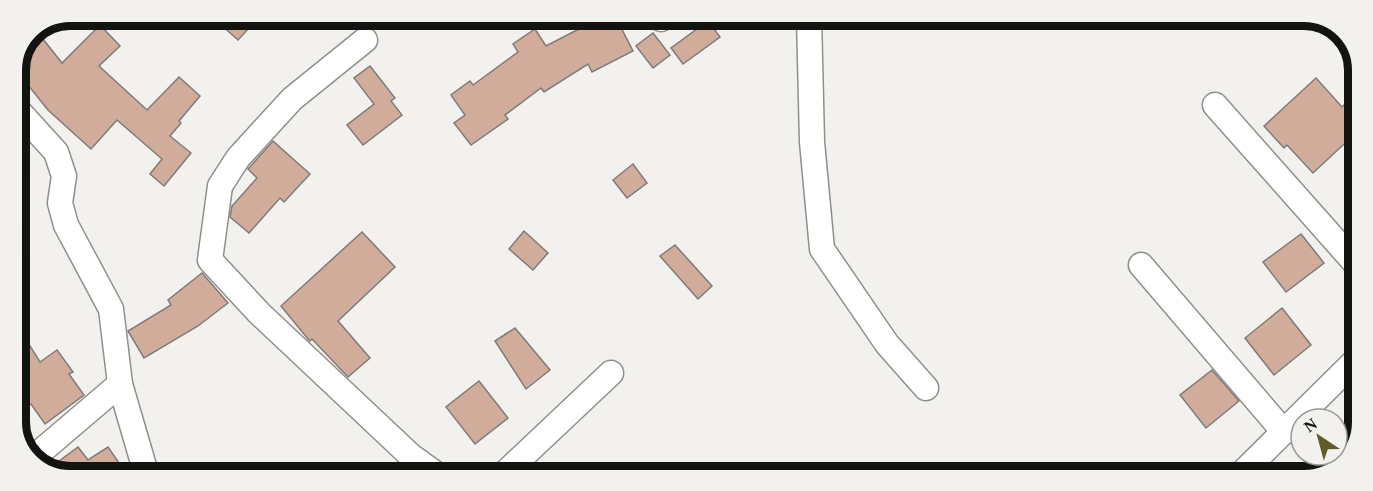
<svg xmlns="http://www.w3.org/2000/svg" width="1373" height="491" font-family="Georgia,serif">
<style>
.building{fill:#d2ac9b;stroke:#7f7b7a;stroke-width:1.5}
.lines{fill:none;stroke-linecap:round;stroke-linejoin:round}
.street-casing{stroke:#8f8f8b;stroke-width:27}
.street{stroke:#fff;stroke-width:24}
.rim{fill:none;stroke:#131312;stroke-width:8}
</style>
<rect width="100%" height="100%" fill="#f2f1ee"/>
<g class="building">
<polygon points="210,15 261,15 238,40"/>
<polygon points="604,16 615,16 633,51 592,72 588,64 544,92 541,88 505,115 508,119 471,145 454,123 465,115 451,95 470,81 473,85 518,52 513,44 535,29 546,46"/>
<polygon points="708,21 720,37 683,64 671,48"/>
<polygon points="100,25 120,46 99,66 147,110 179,77 200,96 179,121 181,123 170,136 191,153 164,186 150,174 162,159 117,120 91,149 48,110 15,69 31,31 35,29 62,63"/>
<polygon points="653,33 670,55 653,68 636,46"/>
<polygon points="370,66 395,98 391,101 402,115 363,145 347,125 374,104 354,78"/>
<polygon points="1316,78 1342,107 1346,103 1358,116 1357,132 1313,173 1287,145 1284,148 1264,126"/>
<polygon points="273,141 310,174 284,202 280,198 249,233 230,217 232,206 257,178 248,169"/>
<polygon points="633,164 647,183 627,198 613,180"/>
<polygon points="524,231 548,253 533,270 509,249"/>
<polygon points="362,232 395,267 338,321 370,358 348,377 312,339 310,341 308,339 281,306"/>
<polygon points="1301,234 1324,263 1286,292 1263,262"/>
<polygon points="675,245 712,286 698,299 660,256"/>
<polygon points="202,273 228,303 198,326 144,358 128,331 171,305 168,300"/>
<polygon points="1282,308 1311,345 1274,375 1245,338"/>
<polygon points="15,322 40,362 57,350 73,372 69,374 84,395 45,424 31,404 15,415"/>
<polygon points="515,328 550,370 526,389 495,341"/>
<polygon points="1212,370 1239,401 1206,428 1180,395"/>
<polygon points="479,381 508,418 475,444 446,407"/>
<polygon points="78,447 88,460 108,447 126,473 52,473 47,470"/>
</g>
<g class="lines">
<defs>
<g id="street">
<polyline points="660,16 661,19"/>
<polyline points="809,17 812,142 822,249 887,344 926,388"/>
<polyline points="365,40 292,99 238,158 220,186 210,260 259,313 411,456 436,474"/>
<polyline points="1215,105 1356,264"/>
<polyline points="15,107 56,152 64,176 60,203 66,225 111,309 120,384 146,473"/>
<polyline points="1141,265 1284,432"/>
<polyline points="1337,435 1351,445"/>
<polyline points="32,459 120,384"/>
<polyline points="504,474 611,373"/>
<polyline points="1239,476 1356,360"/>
</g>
</defs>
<use href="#street" class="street-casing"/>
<use href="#street" class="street"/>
</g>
<path d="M0 0H1373V491H0ZM70 26H1304A44 44 0 0 1 1348 70V422A44 44 0 0 1 1304 466H70A44 44 0 0 1 26 422V70A44 44 0 0 1 70 26Z" fill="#f2f1ee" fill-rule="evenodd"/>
<path class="rim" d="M70 26H1304A44 44 0 0 1 1348 70V422A44 44 0 0 1 1304 466H70A44 44 0 0 1 26 422V70A44 44 0 0 1 70 26Z"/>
<g transform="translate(1319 437) rotate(324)"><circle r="28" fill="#f2f1ee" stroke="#999896" stroke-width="1.5"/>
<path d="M0-4.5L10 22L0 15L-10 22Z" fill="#5f5c29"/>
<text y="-9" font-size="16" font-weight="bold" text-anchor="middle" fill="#131312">N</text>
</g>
</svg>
